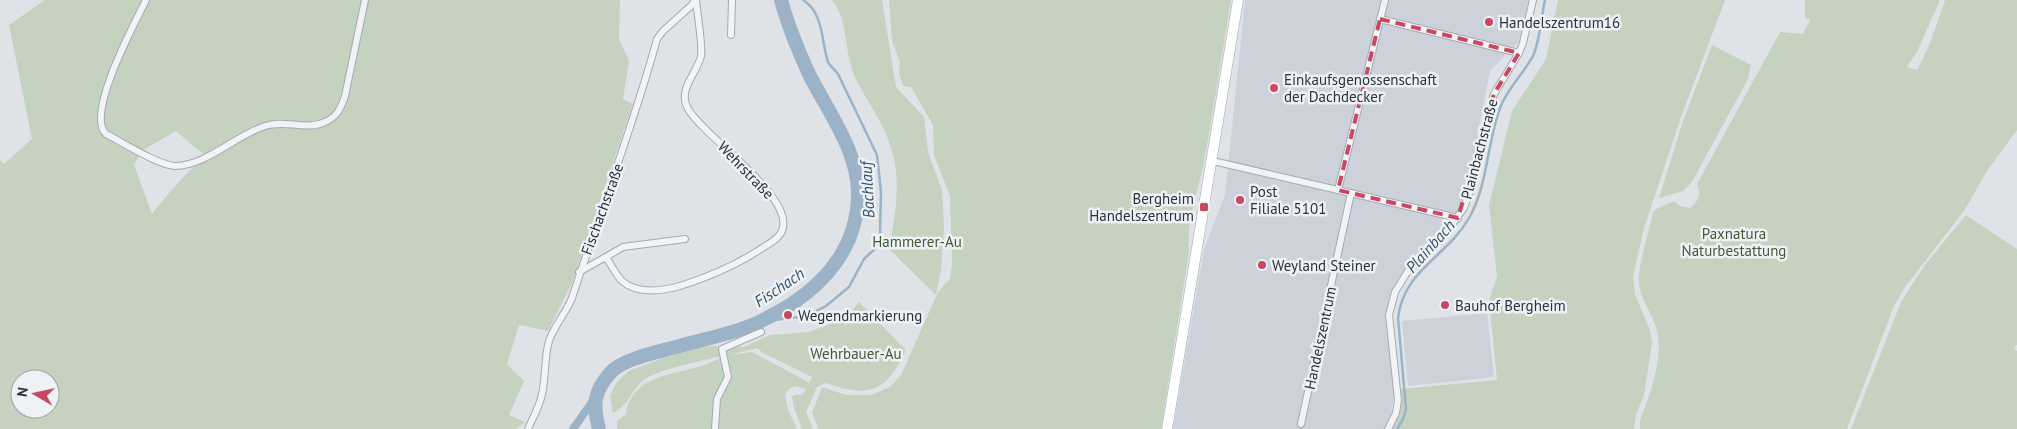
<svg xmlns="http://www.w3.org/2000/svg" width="2017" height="429" font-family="'PT Sans',sans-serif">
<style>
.built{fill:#cdd2da}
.green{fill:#c5d2c0;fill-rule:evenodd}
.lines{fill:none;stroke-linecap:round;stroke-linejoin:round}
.stream{stroke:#9bb2c7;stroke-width:2.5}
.canal{stroke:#9bb2c7;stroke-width:8}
.river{stroke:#9bb2c7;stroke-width:14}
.street-casing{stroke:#a4aab2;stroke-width:8}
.primary-casing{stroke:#9fa8b3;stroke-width:11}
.street{stroke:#f2f3f6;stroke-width:6}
.primary{stroke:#fff;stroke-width:10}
.marked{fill:none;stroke:#ca4761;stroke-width:4;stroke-dasharray:10 6;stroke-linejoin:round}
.poi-dot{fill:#ca4761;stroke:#eef2f5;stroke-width:2}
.labels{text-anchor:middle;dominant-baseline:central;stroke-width:5;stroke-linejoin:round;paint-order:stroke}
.poi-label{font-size:15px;fill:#28313e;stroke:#eef2f5;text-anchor:start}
.street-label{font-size:15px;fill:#28313e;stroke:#eef2f5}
.park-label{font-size:15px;fill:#3f5a36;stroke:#eef2f5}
.water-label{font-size:16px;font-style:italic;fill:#345271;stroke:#eef2f5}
</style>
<rect width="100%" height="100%" fill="#dfe3e8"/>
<g class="built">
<polygon points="1245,0 1529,0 1519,41 1490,71 1463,207 1445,229 1396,284 1385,316 1394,395 1391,414 1384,429 1173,429 1204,249 1225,195"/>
<polygon points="1487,313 1494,377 1408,386 1402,321"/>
</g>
<g class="green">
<path d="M 45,0 L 364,0 L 358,33 L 341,100 C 328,139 291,113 263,124 C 242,132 223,145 205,156 L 176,131 L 143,150 L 134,165 L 152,214 C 165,197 187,171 204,159 C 217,151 231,143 244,136 C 253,132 263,127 273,125 C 293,121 318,134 335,117 C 350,103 362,24 366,0 L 620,0 L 619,39 L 629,61 L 623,99 L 633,104 L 572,283 L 548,331 L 519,325 L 507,364 L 524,381 L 509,415 L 525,422 L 516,429 L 0,429 L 0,160 L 4,164 L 32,139 L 9,25 ZM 20,379 L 50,379 L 50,409 L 20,409 Z"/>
<path d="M 832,0 L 882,0 L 896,87 L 924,117 L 928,152 L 942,190 L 944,227 L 941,270 L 936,295 L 889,249 C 898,200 904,166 879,120 C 870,102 854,82 850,62 C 845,41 846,18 832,0 Z"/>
<path d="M 889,0 L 1231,0 C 1222,54 1214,108 1204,162 C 1198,192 1186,221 1189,252 L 1161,429 L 819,429 L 812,413 L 822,387 L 846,395 L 871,395 L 890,387 L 901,375 L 938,292 L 950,279 L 952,264 L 950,196 L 934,155 L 933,125 L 911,87 L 903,86 L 899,73 L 900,62 L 892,41 Z"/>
<polygon points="1558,0 1725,0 1680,120 1644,228 1633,276 1635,294 1650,330 1652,343 1644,395 1636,415 1634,429 1391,429 1401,405 1400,389 1497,380 1489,300 1497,276 1489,205 1512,111 1546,59"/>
<path d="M 1805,0 L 1940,0 L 1917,52 L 1907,67 L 1917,70 L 1929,46 L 1945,0 L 2017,0 L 2017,130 L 1987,171 L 1964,211 L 1905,287 L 1894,306 L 1847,429 L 1640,429 L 1640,421 C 1650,394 1665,356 1656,327 C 1651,311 1639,298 1639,280 C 1638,265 1650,229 1653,212 L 1658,208 L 1674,201 L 1680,206 L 1690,208 C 1699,201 1701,195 1697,184 L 1780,32 L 1803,34 L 1810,20 L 1805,17 Z"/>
<polygon points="1712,45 1751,65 1748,79 1692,182 1683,191 1659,198 1683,121"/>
<polygon points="1966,215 2017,249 2017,344 2014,349 2017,351 2017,429 1851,429 1901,302 1924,266"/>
<path d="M 859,302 L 906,350 C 887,391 869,399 826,383 L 817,387 L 806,412 L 813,429 L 802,429 L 794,408 L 792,396 L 803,394 L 806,388 L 803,389 L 797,386 L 790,388 L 785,394 L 788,410 L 797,429 L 617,429 L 617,421 L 626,414 C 633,366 693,378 722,356 C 702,361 656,369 641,382 C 631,392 627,407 613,413 L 610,396 L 616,383 L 629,371 L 663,358 L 699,348 L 711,346 L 744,347 L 770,335 L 809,332 L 832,323 L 850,313 ZM 757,348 L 763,353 L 812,377 L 808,384 L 808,382 L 752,352 L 730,355 Z"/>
</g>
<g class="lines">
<g class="stream">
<path d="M 758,322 L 807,316 L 826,306 L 849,287 L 864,259 L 876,248 L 880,233 L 881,192 L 877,155 L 838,74 C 835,70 830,66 828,62 C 821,41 824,13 803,0"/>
<path d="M 1397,429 L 1403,419 L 1406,409 L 1398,318 C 1404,269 1447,257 1469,218 C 1488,185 1487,143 1500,108 C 1507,89 1524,73 1533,56 C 1539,44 1542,14 1545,0"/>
</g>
<polyline class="canal" points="573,429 595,398"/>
<path class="river" d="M 599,429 C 593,405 593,393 610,373 C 622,359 658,352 676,347 C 703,339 734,334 759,322 C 812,297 857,257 858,195 C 859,152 828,112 809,74 C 798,50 788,26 781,0"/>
<defs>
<g id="street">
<path d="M 146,0 C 135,23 85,114 106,134 C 122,142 158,165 175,166 C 206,166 236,135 265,126 C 284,119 307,131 325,122 C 337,117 341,108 345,96 L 365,0"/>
<polyline points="1380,19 1519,53"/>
<polyline points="731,35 732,0"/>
<polyline points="1213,161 1458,218"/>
<polyline points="1338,190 1385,0"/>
<polyline points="604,258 623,247 685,239"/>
<path d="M 579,272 L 604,258 L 607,259 C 612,266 616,275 622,281 C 638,295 662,291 680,286 C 708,277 735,266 759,250 C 767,245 779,239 782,231 C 796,197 705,138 688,109 C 677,89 697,74 701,56 C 703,47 697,12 696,0"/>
<polyline points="1301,424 1351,193"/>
<path d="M 528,429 C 533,417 540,406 542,394 C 546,377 544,358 549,341 C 554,326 566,313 572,298 C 600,212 633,127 657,39 L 663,31 L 692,5 L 695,0"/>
<polyline points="715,429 717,399 728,377 722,349 761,332"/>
<polyline points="1388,429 1396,413 1398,400 1389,315 1395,292 1408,271 1441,239 1464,208 1473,182 1478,150 1494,94 1519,53 1523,43 1533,0"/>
</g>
<polyline id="primary" points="1167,429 1238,0"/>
</defs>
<use href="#street" class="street-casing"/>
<use href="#primary" class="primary-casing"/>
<use href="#street" class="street"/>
<use href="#primary" class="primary"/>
</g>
<path class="marked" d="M 1380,19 L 1519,53 L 1494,94 L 1458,218 L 1338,190 Z"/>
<g class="poi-dot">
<circle cx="1489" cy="22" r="5"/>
<circle cx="1274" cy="88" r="5"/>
<circle cx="1240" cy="200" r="5"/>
<rect x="1199" y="202" width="10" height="10" rx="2.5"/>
<circle cx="1262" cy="265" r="5"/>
<circle cx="1445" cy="305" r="5"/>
<circle cx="788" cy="315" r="5"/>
</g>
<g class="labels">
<g class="poi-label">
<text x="1499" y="22">Handelszentrum16</text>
<text x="1284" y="79">Einkaufsgenossenschaft<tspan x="1284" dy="17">der Dachdecker</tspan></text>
<text x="1250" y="191">Post<tspan x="1250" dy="17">Filiale 5101</tspan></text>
<text x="1194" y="198" text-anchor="end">Bergheim<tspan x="1194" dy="17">Handelszentrum</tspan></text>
<text x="1272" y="265">Weyland Steiner</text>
<text x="1455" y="305">Bauhof Bergheim</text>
<text x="798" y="315">Wegendmarkierung</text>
</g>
<g class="street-label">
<text transform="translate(1479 149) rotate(-75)">Plainbachstraße</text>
<text transform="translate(746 170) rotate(46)">Wehrstraße</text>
<text transform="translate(602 209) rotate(-70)">Fischachstraße</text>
<text transform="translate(1320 338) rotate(-78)">Handelszentrum</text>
</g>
<g class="park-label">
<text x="1734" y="233">Paxnatura<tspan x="1734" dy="17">Naturbestattung</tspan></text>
<text x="917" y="241">Hammerer-Au</text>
<text x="856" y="353">Wehrbauer-Au</text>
</g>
<g class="water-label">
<text transform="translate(867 190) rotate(-93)">Bachlauf</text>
<text transform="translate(1430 246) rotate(-48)">Plainbach</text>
<text transform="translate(779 287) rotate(-34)">Fischach</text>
</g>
</g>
<g transform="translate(35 394) rotate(279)"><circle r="24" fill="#eef2f5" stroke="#9fa5ac"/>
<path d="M0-4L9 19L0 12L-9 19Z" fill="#ca4761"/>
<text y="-8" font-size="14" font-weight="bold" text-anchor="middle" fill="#28313e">N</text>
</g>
</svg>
